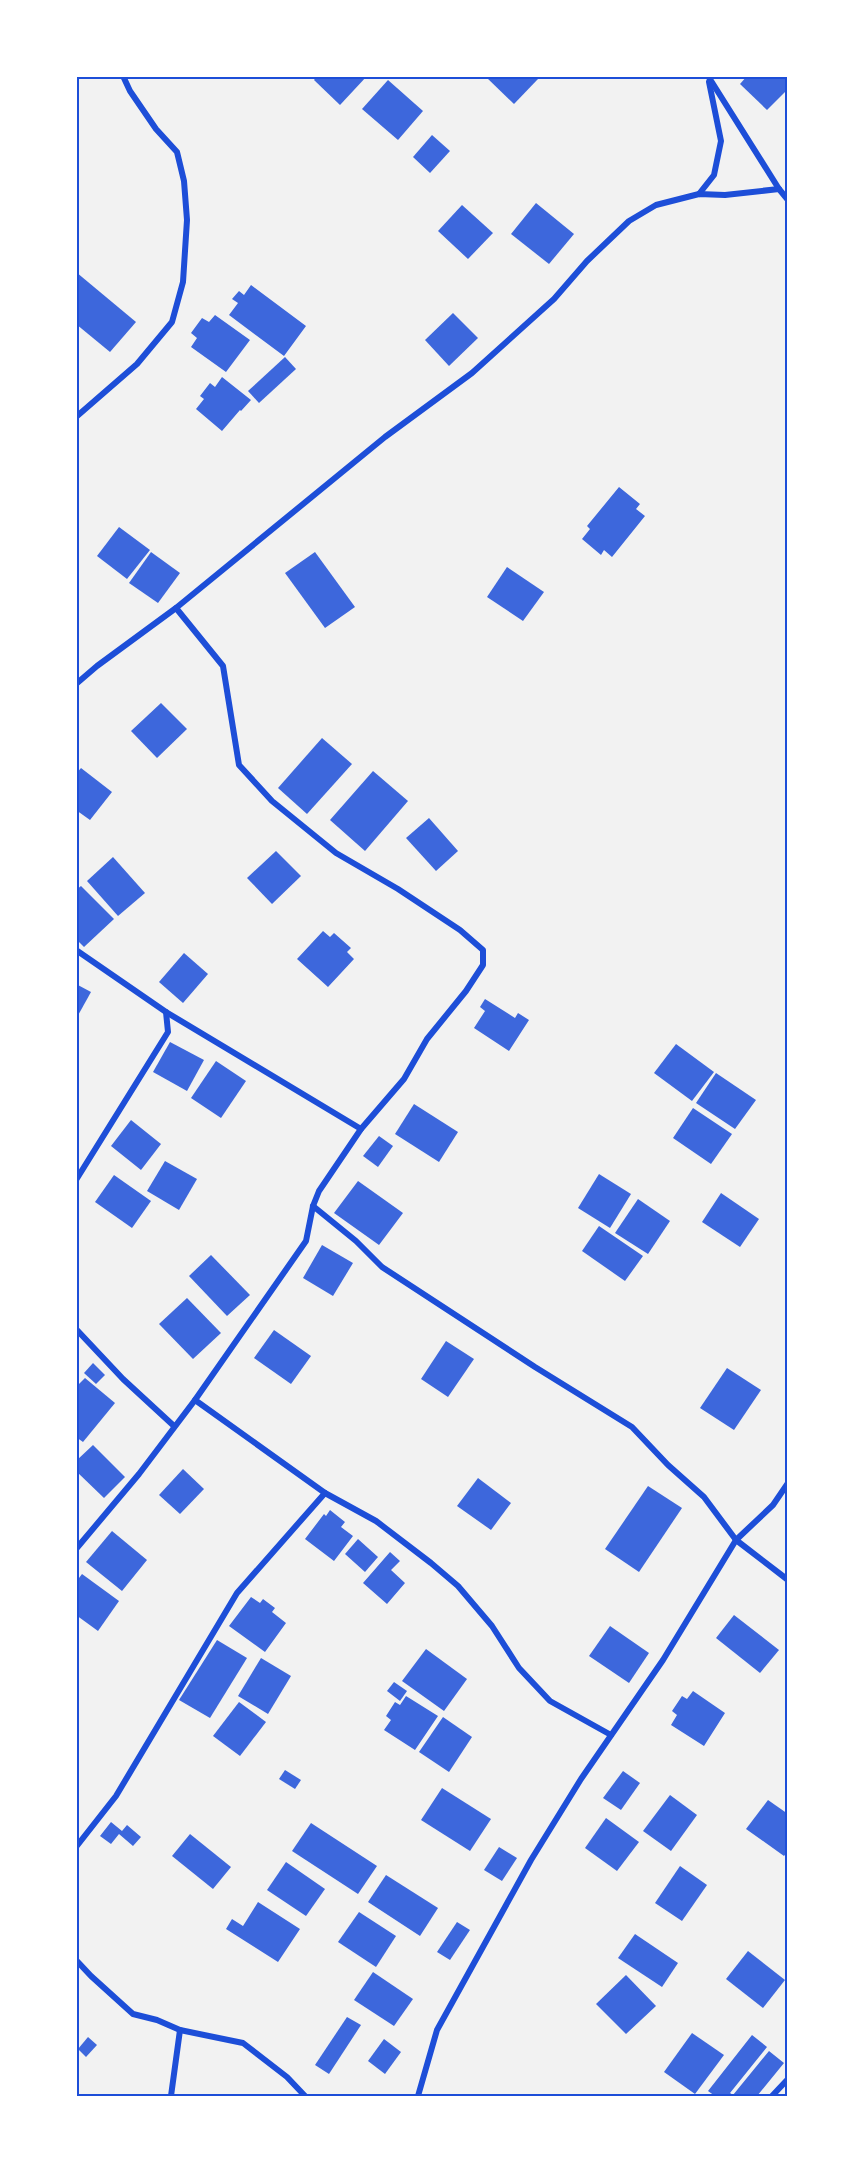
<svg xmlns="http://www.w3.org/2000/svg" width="864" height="2173" font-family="Roboto,sans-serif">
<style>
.building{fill:#3d67dc}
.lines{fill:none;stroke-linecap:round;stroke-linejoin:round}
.minor{stroke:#1d4ed8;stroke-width:6}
.neatline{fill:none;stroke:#1d4ed8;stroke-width:2}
</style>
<rect width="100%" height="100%" fill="#f2f2f2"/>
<g class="building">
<polygon points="317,76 367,76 340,105 314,80"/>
<polygon points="485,76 535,76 538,79 514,104"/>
<polygon points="747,76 788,76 788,89 767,110 740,84"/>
<polygon points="388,80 423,111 398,140 362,109"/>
<polygon points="432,135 450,151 430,173 413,157"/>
<polygon points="536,203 574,234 549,264 511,234"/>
<polygon points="462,205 493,233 468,259 438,231"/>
<polygon points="76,272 136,322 110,352 76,324"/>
<polygon points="251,285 306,326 284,356 229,315 238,303 232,299 239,291 244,295"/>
<polygon points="453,313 478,338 449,366 425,340"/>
<polygon points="215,315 250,340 226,372 191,347 197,338 191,333 202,318 209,322"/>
<polygon points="285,357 296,369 259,403 248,391"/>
<polygon points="222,377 251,400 241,411 240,410 222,431 196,409 204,399 200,396 210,383 215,387"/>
<polygon points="619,487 640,504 636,509 645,516 612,557 604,550 601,555 582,539 590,529 587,526"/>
<polygon points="119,527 150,550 127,579 97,556"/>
<polygon points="151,552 180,573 158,603 129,583"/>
<polygon points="315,552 355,607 325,628 285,573"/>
<polygon points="507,567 544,592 523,621 487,597"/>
<polygon points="161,703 187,729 157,758 131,731"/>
<polygon points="322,738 352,764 307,814 278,788"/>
<polygon points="81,768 112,792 90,820 76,810 76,774"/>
<polygon points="373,771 408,801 365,851 330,820"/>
<polygon points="429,818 458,851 436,871 406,838"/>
<polygon points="276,851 301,876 272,904 247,878"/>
<polygon points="113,857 145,893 118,916 87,881"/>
<polygon points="81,886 114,919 84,947 76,939 76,890"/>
<polygon points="323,931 330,937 334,933 351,948 347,952 354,959 328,987 297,959"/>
<polygon points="184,953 208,974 183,1003 159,982"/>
<polygon points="76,984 91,992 76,1019"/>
<polygon points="485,999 515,1018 518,1013 529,1020 509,1051 474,1028 485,1011 480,1007"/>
<polygon points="170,1042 204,1060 187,1091 153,1072"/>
<polygon points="676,1044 714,1072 692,1101 654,1073"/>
<polygon points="216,1061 246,1081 221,1118 191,1098"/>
<polygon points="716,1073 756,1100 735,1129 696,1103"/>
<polygon points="414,1104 458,1132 439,1162 395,1134"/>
<polygon points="693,1108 732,1134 711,1164 673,1138"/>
<polygon points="131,1120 161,1144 141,1170 111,1146"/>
<polygon points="379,1136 393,1146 378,1167 363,1156"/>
<polygon points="165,1161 197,1179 179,1210 147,1191"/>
<polygon points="599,1174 631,1194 610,1228 578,1208"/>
<polygon points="114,1175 151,1201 132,1228 95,1202"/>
<polygon points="358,1181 403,1213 379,1245 334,1213"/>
<polygon points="721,1193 759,1219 740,1247 702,1222"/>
<polygon points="638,1199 670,1221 648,1254 615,1233"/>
<polygon points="599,1226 643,1256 625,1281 582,1251"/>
<polygon points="322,1245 353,1263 333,1296 303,1278"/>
<polygon points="211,1255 250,1295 227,1316 189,1276"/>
<polygon points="187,1298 221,1333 193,1359 159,1324"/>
<polygon points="274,1330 311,1356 291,1384 254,1358"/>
<polygon points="446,1341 474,1359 448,1397 421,1379"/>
<polygon points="93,1363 105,1375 96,1384 84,1373"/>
<polygon points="727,1368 761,1390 734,1430 700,1408"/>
<polygon points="85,1378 115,1403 83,1442 76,1437 76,1387"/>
<polygon points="93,1445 125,1477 104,1498 76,1471 76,1461"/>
<polygon points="183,1469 204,1489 180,1514 159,1495"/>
<polygon points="478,1478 511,1503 491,1530 457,1506"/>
<polygon points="648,1486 682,1508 639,1572 605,1549"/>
<polygon points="330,1510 345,1522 341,1527 353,1536 334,1561 305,1539 324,1514 326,1516"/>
<polygon points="112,1531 147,1560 122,1591 86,1562"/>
<polygon points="358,1539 378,1557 365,1572 345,1554"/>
<polygon points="390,1552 400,1561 391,1570 405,1583 387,1604 363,1583"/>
<polygon points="82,1574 119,1601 98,1631 76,1615 76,1582"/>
<polygon points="251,1597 260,1603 263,1599 275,1608 272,1612 286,1623 265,1652 229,1626"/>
<polygon points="734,1615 779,1650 760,1673 716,1638"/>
<polygon points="610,1626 649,1653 629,1683 589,1656"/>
<polygon points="217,1640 247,1658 210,1718 179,1700"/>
<polygon points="426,1649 467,1679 444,1711 402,1681"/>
<polygon points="261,1658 291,1676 268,1714 238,1696"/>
<polygon points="394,1682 407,1691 400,1701 387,1691"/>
<polygon points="693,1691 725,1713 704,1746 671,1725 677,1715 672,1711 682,1696 687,1699"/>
<polygon points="406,1696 438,1716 415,1750 384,1730 391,1720 386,1716 395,1702 400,1705"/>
<polygon points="239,1702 266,1722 240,1756 213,1736"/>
<polygon points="443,1717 472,1737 449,1772 419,1752"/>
<polygon points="285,1770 301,1780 295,1789 279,1779"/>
<polygon points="623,1771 640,1783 621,1810 603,1798"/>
<polygon points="442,1788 491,1819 470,1851 421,1820"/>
<polygon points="670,1795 697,1815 671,1851 643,1831"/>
<polygon points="768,1800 788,1814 788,1851 784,1856 746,1829"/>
<polygon points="606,1818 639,1842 617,1871 585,1848"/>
<polygon points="111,1822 122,1831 127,1825 141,1837 133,1846 119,1834 111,1844 100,1836"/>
<polygon points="311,1823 377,1866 358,1894 292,1851"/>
<polygon points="190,1834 231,1867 213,1889 172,1856"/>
<polygon points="499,1847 517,1858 502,1881 484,1870"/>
<polygon points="286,1862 325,1889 306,1916 267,1890"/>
<polygon points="680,1866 707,1885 682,1921 655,1903"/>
<polygon points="386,1875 438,1908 420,1936 368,1902"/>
<polygon points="258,1902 300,1929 278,1962 226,1929 232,1919 243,1926"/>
<polygon points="359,1912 396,1936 376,1967 338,1942"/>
<polygon points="457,1922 470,1930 450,1960 437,1952"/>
<polygon points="635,1934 678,1963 662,1987 618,1958"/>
<polygon points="748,1951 785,1980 763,2008 726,1979"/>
<polygon points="373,1972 413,1999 394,2026 354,2000"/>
<polygon points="626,1975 656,2006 626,2034 596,2004"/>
<polygon points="347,2017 361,2025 329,2074 315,2065"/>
<polygon points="692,2033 724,2055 695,2094 664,2072"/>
<polygon points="752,2035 767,2047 730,2093 733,2095 769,2051 784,2063 757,2096 715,2096 708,2091"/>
<polygon points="88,2037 97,2045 86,2057 78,2049"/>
<polygon points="384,2039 401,2052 385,2074 368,2061"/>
</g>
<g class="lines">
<g class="minor">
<polyline points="708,76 779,189 788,200"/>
<polyline points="699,194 714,175 721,141 709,82"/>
<polyline points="76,417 137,364 172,322 183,282 187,220 184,181 177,152 156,129 130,91 123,76"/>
<polyline points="76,684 97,666 176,608 385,437 472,373 554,299 587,261 629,221 656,205 699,194 725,195 779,189"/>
<polyline points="76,950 166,1012 361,1129"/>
<polyline points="76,1180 168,1032 166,1012"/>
<polyline points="313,1206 356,1241 382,1267 535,1367 632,1427 668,1465 704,1497 736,1540 788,1580"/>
<polyline points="76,1329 123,1379 174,1426"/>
<polyline points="195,1400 325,1493 376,1521 431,1563 458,1586 492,1626 519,1668 550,1701 611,1735"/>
<polyline points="76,1549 139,1474 195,1400 306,1241 313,1206 319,1191 361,1129 404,1079 427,1039 466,991 483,965 483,950 460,930 398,889 336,853 272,801 239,765 223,666 176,608"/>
<polyline points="76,1847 116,1796 237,1593 325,1493"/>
<polyline points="76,1960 91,1976 133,2014 157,2020 180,2030 243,2043 287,2077 305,2096"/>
<polyline points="171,2096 180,2030"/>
<polyline points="418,2096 437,2030 531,1860 581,1779 663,1660 736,1540 773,1505 788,1483"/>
<polyline points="772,2096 788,2079"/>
</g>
</g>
<rect width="864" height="2173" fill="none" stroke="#ffffff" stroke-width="156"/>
<rect x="78" y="78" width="708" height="2017" class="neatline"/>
</svg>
